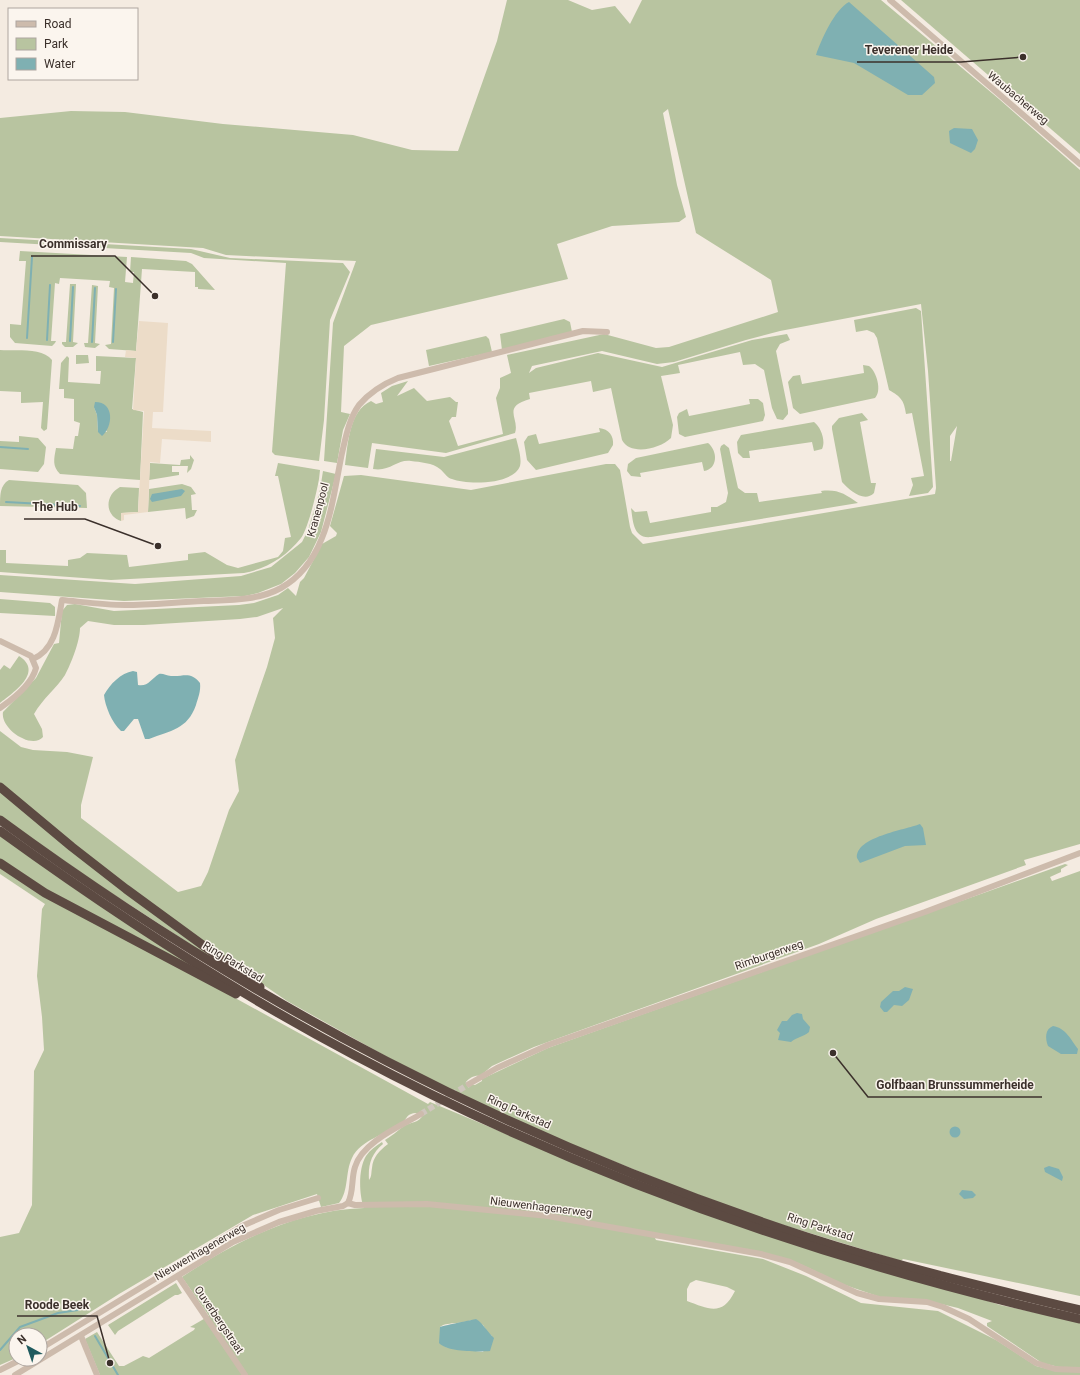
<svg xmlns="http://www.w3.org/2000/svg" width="1080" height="1375" font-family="Roboto,sans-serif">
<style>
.green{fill:#b8c4a0;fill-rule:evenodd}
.plaza{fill:#ecdcc8}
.water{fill:#7fb0b2}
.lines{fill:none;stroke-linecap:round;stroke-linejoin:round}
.stream{stroke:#7fb0b2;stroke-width:2}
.minor-tunnel{stroke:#cfc6bd;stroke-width:6;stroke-dasharray:6 3;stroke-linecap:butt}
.minor{stroke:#cdbbac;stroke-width:6}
.highway{stroke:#5c4a42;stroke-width:9}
.labels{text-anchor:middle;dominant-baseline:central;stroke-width:3;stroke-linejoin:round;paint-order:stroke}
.street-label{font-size:11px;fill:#3b302b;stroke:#fbf5ee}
.leader{fill:none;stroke:#3b302b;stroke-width:1.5}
.callout-dot{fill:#3b302b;stroke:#fbf5ee;stroke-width:1.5}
.callout-label{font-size:12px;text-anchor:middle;font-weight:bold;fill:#3b302b;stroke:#fbf5ee;stroke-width:3;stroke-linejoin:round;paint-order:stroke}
</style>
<rect width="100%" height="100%" fill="#f4ebe1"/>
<g class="green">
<path d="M 507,0 L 568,0 L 592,10 L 615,6 L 630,24 L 642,0 L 881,0 L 999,99 L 1080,170 L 1080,844 L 1024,860 L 1026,865 L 876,919 L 819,944 L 534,1047 L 492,1066 L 480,1076 C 475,1075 469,1078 466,1082 L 467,1084 L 475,1085 L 482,1081 L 482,1079 L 548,1048 L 1065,864 L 1068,865 L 1061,869 L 1061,872 L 1050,877 L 1052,881 L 1080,871 L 1080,1296 L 903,1259 L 901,1261 L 767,1220 L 675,1186 L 556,1138 L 423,1077 L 287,1001 L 255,979 L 241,977 L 93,881 L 0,816 L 0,731 L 21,747 L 33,750 L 67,752 L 93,757 L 81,805 L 81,818 L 178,892 L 201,886 L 208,872 L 229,810 L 239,791 L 235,760 L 267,667 L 275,638 L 273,618 L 283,608 L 257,617 L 240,619 L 144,625 L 114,625 L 88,621 L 80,628 C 80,641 71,664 65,675 C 56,689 43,698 34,714 L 42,729 L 43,737 C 32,750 0,729 3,712 L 36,678 L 54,644 L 59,643 L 62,611 L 67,605 L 75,604 L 114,611 L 239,605 L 254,603 L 278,595 L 288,588 L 296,596 L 300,582 L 304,578 L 322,544 L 336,536 L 337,533 L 330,526 L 344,476 L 361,475 L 471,490 L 606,464 L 615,464 L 620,470 L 630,527 L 632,533 L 643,544 L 935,494 L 936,488 L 928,371 L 921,304 L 780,331 L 746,340 L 674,362 L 657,364 L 602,351 L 532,366 L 529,373 L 536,368 L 598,353 L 662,367 L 752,340 L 787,334 L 790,340 L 780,344 L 776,351 L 788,410 L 788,414 L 783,420 L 777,419 L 772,408 L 764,370 L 755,364 L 743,365 L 740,352 L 678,365 L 680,373 L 661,376 L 673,425 L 671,438 C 660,449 630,456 622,440 L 611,388 L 593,392 L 591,381 L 529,393 L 530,399 C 501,407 520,418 515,433 L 446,453 L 372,443 L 368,468 L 345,465 C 348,444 349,411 371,401 L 376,404 L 383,402 L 381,393 L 392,386 L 408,381 L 397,396 L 414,388 L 427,401 L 450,397 L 456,402 L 458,402 L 456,417 L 452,417 L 449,421 L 458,446 L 503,434 L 496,398 L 500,388 L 500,378 L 511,373 L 507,355 L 604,334 L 656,348 L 669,347 L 778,312 L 771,280 L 696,233 L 668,109 L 663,113 L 677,185 L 686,217 L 679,222 L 612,226 L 557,244 L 568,279 L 371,325 L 344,346 L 341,412 L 350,414 L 343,430 L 337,463 L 324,461 L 333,323 L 356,261 L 226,255 L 203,248 L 0,236 L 0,118 L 71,111 L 125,112 L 223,124 L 353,135 L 412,150 L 458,151 L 497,41 ZM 957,426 L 951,461 L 950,461 L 950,436 Z"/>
<polygon points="901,0 1080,0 1080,154"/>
<polygon points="0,238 191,249 230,258 343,263 350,272 330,320 324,420 319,461 275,455 272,452 286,263 204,258 191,253 0,242"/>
<polygon points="20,251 127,257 125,282 133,283 134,272 130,272 131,257 186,261 192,264 215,290 198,289 198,287 195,287 195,272 142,269 136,351 109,349 105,345 111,344 114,288 109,287 110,281 60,278 59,284 55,283 51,341 56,341 55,343 52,346 15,343 10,337 10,324 21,325 26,261 19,261"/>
<polygon points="70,284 76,284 73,342 78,343 73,347 65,347 62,344 62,342 66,342"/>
<polygon points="92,285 98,286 95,343 100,344 95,348 85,347 84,343 88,343"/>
<path d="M 916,308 L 921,311 L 933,487 L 928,493 L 909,496 L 913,485 L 911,478 L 924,476 L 912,413 L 906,414 C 904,400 901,397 889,390 L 877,338 L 874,333 L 867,330 L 856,332 L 854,320 Z"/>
<polygon points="564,319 570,322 572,332 502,350 500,334"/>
<polygon points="486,336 489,339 492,352 429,366 426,350"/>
<path d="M 0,350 C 16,351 42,347 52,360 L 47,429 L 44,431 L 41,428 L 43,402 L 21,403 L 21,392 L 0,391 Z"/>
<polygon points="76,355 88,355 89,363 76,364"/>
<path d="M 67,356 L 69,358 L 68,382 L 100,384 L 101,371 L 96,371 L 96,356 L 136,358 L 132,409 L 143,412 L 140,480 L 60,474 C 52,466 54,459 56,448 L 73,449 L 75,436 L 78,436 L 80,423 L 74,421 L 74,399 L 64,398 L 64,389 L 59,389 L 61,363 ZM 94,407 L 107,432 L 98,432 L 97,415 Z"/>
<path d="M 863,365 L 869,366 C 877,372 882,391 875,398 L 800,414 L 793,408 L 788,382 L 793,376 L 800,375 L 802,384 L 864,373 Z"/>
<polygon points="749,399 758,399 763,403 765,415 763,421 685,437 679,434 677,417 679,413 687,409 689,416 750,404"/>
<path d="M 862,413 L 868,420 L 860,422 L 871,483 L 876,483 L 874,493 C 864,503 849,490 842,482 L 832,429 L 832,426 L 839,418 Z"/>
<path d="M 814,422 C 821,427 826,441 822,449 L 814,451 L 812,442 L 749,451 L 750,458 L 743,458 L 738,453 L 737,442 L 741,435 Z"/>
<path d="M 599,428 C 609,429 614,436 613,445 L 608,453 L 536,470 L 527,460 L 524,442 L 528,436 L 536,434 L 539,444 L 600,432 Z"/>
<polygon points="19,436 38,438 46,447 44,464 38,472 0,469 0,441 19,442"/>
<path d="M 516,438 C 518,446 522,458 520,466 C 513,485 467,485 452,479 C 447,478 444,472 440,469 C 433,463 420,462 411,461 C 397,459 390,472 373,469 L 376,449 L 444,457 Z"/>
<path d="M 708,443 C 718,451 718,469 704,471 L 702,462 L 640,473 L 641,477 L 631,476 L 627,471 L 628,464 L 636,458 Z"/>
<path d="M 724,444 L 729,448 L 738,488 L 745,493 L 757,493 L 759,502 L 822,493 L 821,491 C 838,489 845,494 858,503 L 651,537 C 633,539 633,521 631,508 L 635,512 L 647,511 L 650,523 L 711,512 L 711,507 L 717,507 L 726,502 L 728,493 L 720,449 L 721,446 Z"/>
<polygon points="190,455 194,460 191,469 187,473 188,466 172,466 172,472 179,472 179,475 149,480 150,463 180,465 181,460 190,459"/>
<path d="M 278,463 L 320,470 L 319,479 C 317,491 308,529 301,538 C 286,557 266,569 244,573 L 111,580 L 0,572 L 0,550 L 6,550 L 6,563 L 68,566 L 68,560 L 80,558 L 87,553 L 127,555 L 129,567 L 188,560 L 188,554 L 205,552 L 227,565 L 238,568 L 278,557 L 283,551 L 285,538 L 291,537 L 278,476 L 275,476 Z"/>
<polygon points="323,471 336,474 321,532 309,557 295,573 281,584 258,593 245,596 124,601 0,592 0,575 135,584 241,576 271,567 302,542 308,530 320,490"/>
<path d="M 9,480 L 78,485 L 86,493 L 87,508 L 0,506 C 0,495 0,485 9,480 Z"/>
<polygon points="182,484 191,487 196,494 191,495 192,510 197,510 194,516 186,519 185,508 148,512 149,489"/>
<path d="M 120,487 L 139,488 L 138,512 L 121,513 L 121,521 C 104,515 105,495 120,487 Z"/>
<polygon points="0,599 50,603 55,607 55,616 0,613"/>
<path d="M 19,656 C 44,672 14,692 0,703 L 0,670 L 4,665 L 10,669 Z"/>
<path d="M 0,835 L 220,983 L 217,988 L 428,1104 L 430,1102 L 588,1168 L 1000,1305 L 1080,1322 L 1080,1367 L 1059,1367 L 1042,1363 L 987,1326 L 987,1323 L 992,1321 L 958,1308 L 937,1303 L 883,1298 L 845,1285 L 798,1263 L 654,1236 L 656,1240 L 763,1259 L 806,1276 L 861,1303 L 938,1311 L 996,1340 L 1036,1366 L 1060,1372 L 1080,1372 L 1080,1375 L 100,1375 L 85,1339 L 97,1332 L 119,1366 L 124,1366 L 143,1356 L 149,1358 L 194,1330 L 195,1328 L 190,1327 L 209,1316 L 182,1277 C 235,1241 298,1210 364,1208 C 359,1195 358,1169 366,1156 C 370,1150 376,1146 382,1142 L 383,1144 C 371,1154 368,1165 369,1180 C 372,1176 371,1173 372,1168 C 373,1157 379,1151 388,1144 L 385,1140 C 392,1136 397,1131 404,1126 C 411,1122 419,1123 423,1115 C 418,1113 415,1112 411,1114 C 406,1116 406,1120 402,1123 C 386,1135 361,1139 352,1158 C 345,1172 349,1191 339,1203 L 321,1207 L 317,1194 L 253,1215 L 119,1294 L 40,1344 L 40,1335 L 16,1335 L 16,1358 L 0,1365 L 0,1237 L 19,1233 L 32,1205 L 34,1071 L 44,1050 L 42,1017 L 37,976 L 42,909 L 45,904 L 0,874 ZM 696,1280 L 727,1287 L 735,1291 C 722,1317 709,1309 687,1301 L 687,1289 L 690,1283 ZM 471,1320 L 483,1325 L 488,1333 L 492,1336 L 483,1352 L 445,1347 L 440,1327 C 445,1322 462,1324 471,1320 Z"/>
<polygon points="176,1283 182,1293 178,1295 175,1295 118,1331 115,1335 108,1325"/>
</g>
<polygon class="plaza" points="139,321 168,323 163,412 153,412 152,428 211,431 211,442 162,439 160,463 150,462 148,512 124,515 124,520 121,521 121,513 138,512 144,411 133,410 136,358 125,357 126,350 136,351"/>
<g class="water">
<path d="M 849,2 L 934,77 L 935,83 L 922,95 L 908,95 L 854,63 L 816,55 C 821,40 835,9 849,2 Z"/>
<polygon points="954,128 972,129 978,140 975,149 971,153 950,143 949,131"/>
<path d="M 95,402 C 115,402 113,427 102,436 L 98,432 L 97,415 L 94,407 Z"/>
<polygon points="182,489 185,491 181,496 152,502 150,499 152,494"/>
<path d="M 133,671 L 137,672 L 138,685 C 148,687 151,679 159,674 C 163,673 166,676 171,676 C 184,677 190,671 200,683 C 201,691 198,698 196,705 C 187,730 171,730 149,739 L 145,739 L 138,719 L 134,719 L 124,731 L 121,731 C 112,723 105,706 104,695 C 110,684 121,673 133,671 Z"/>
<path d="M 920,824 L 923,828 L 926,845 L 905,846 L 860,863 L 857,858 C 855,837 905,830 920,824 Z"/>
<polygon points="905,987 913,989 909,1000 902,1006 894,1005 887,1012 884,1012 880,1007 881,1002 893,991 899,991"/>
<path d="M 797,1013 L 802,1014 L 803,1019 L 810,1027 L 809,1032 C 803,1037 797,1037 791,1042 L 778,1040 L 780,1033 L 777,1030 L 782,1021 L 787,1021 L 792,1015 Z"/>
<path d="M 1053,1026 C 1066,1028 1071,1040 1078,1049 L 1077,1054 L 1061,1054 L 1048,1046 C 1045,1038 1045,1029 1053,1026 Z"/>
<circle cx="955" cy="1132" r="5.5"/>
<polygon points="1049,1166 1059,1169 1063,1177 1062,1181 1045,1172 1044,1168"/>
<polygon points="962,1190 972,1191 976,1195 973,1198 964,1199 959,1194"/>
<path d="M 476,1319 C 482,1322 488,1333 494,1338 L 490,1351 C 478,1352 447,1352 439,1343 L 440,1327 C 441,1326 472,1320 476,1319 Z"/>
</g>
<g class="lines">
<g class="stream">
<polyline points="27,338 32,257"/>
<polyline points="47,340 50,285"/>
<polyline points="70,341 73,287"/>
<polyline points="92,342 95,288"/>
<polyline points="113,342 116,289"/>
<polyline points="0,447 28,449"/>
<polyline points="6,502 80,506"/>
<polyline points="95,1336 118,1375"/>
<polyline points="0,1350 20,1327 58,1313 78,1310"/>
</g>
<polyline class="minor-tunnel" points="421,1114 469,1084"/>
<g class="minor">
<polyline points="890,0 1080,164"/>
<path d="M 0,641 L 31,656 L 36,668 C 32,684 13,699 0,708"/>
<path d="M 33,659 C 56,649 58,622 62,600 C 83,602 104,605 125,605 C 151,605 177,602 204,601 C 229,600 257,601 281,588 C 328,562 332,501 342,453 C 346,436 349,419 359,405 C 370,392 383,384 398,378 L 583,331 L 607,332"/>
<polyline points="469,1084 497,1068 548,1045 925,912 1080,853"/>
<path d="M 348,1203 C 354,1191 351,1179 355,1167 C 362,1142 401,1126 421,1114"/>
<polyline points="178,1276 245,1375"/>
<polyline points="81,1336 97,1375"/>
<polyline points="40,1349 242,1226 279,1210 318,1198"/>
<polyline points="0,1370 22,1359"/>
<polyline points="15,1375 233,1242 279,1222 316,1211 343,1206 348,1203 355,1205 427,1204 548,1216 761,1254 790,1262 857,1293 879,1299 927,1302 943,1307 969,1319 1036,1363 1055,1369 1080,1370"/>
</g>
<g class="highway">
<polyline points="0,787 72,847 126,889 260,987"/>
<path d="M 0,820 C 249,1003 513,1141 807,1237 C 897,1266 988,1288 1080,1310"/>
<path d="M 0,831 C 113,913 231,990 354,1055 C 583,1177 828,1262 1080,1319"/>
<polyline points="0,863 45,893 236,994"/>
</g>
</g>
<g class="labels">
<g class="street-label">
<text transform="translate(1018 98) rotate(40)">Waubacherweg</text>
<text transform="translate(318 510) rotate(-75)">Kranenpool</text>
<text transform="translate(769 955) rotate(-19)">Rimburgerweg</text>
<text transform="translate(233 962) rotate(31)">Ring Parkstad</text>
<text transform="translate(519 1112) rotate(24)">Ring Parkstad</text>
<text transform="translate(541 1207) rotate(7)">Nieuwenhagenerweg</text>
<text transform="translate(820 1227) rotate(18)">Ring Parkstad</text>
<text transform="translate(200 1252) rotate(-30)">Nieuwenhagenerweg</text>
<text transform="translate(219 1320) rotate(56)">Ouverbergstraat</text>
</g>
</g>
<path class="leader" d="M1023 57L961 62H857M155 296L115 256H31M158 546L85 519H24M833 1053L868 1097H1042M110 1363L97 1316H17"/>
<g class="callout-dot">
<circle cx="1023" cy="57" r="4"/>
<circle cx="155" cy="296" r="4"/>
<circle cx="158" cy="546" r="4"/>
<circle cx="833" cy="1053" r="4"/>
<circle cx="110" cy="1363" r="4"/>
</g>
<g class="callout-label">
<text x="909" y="54">Teverener Heide</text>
<text x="73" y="248">Commissary</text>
<text x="55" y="511">The Hub</text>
<text x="955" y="1089">Golfbaan Brunssummerheide</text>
<text x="57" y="1309">Roode Beek</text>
</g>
<rect x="8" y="8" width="130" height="72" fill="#fbf5ee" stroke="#aea6a0"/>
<rect x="16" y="21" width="20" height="6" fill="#cdbbac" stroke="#aea6a0"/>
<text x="44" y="28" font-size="12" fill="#3b302b">Road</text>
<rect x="16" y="38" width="20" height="12" fill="#b8c4a0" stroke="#aea6a0"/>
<text x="44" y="48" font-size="12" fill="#3b302b">Park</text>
<rect x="16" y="58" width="20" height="12" fill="#7fb0b2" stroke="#aea6a0"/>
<text x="44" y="68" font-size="12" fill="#3b302b">Water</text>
<g transform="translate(28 1347) rotate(320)"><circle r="19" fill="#fbf5ee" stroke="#aea6a0"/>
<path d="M0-3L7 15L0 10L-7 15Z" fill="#1f5a5e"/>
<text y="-6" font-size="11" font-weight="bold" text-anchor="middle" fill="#3b302b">N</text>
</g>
</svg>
